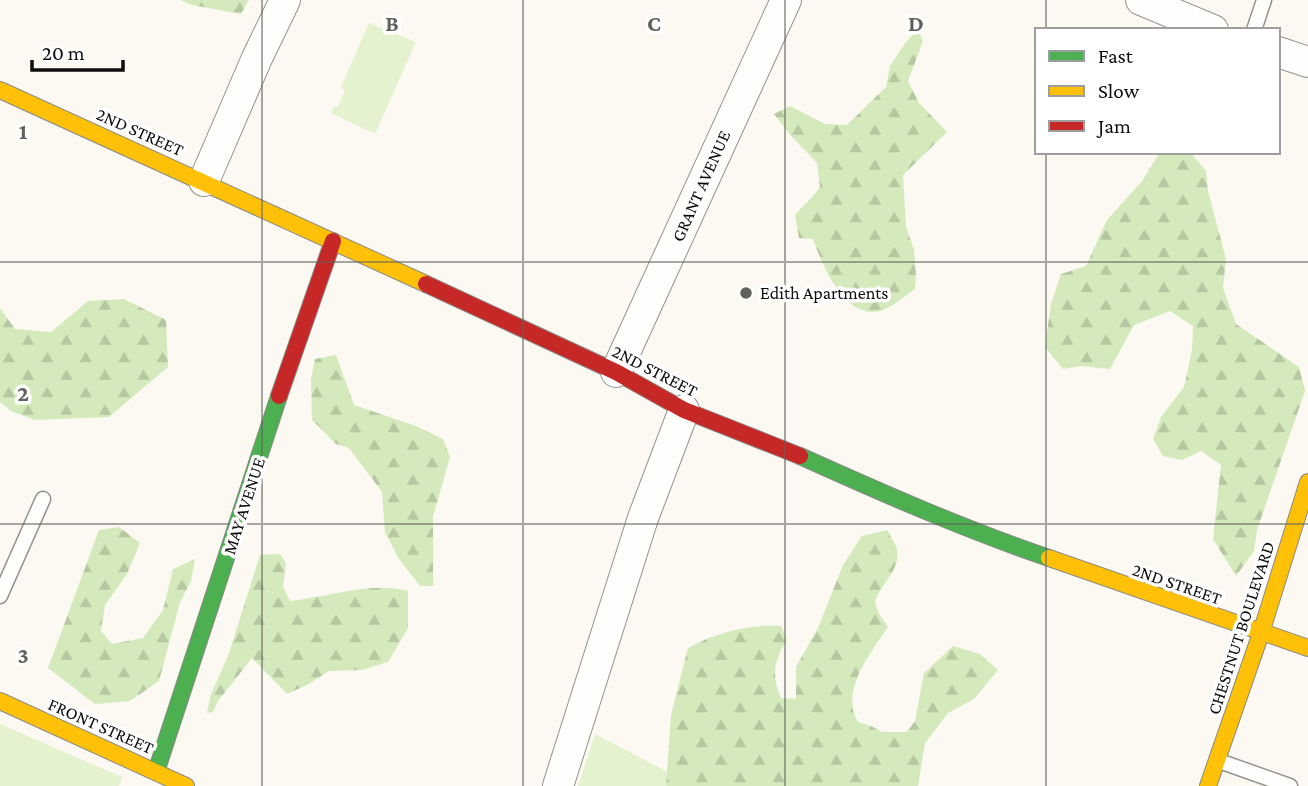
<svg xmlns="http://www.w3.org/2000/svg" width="1308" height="786" font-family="'Crimson Pro',serif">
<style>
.grass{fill:#e4f2d0}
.forest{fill:url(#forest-firs)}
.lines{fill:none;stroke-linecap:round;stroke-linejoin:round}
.lane-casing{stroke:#949390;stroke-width:17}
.street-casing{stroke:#949390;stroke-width:32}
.fast-casing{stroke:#8b8a86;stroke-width:18}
.slow-casing{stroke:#8b8a86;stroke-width:18}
.jam-casing{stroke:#8b8a86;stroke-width:18}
.lane{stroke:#fefefd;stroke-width:14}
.street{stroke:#fefefd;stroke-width:30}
.fast{stroke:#4caf50;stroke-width:16}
.slow{stroke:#ffc107;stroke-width:16}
.jam{stroke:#c62828;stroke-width:16}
.grid{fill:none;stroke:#60605d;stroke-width:2;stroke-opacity:0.55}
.poi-dot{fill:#60605d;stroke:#fff;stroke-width:2.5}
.labels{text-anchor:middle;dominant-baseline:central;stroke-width:7;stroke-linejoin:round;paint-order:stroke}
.street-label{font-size:18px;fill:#0d0d0d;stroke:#fff}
.poi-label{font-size:18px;fill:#0d0d0d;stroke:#fff;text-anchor:start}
.grid-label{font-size:23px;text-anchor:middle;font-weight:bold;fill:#60605d;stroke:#fff;stroke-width:7;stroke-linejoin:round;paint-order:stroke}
</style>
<defs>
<pattern id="forest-firs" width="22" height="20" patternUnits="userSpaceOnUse" patternTransform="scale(1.75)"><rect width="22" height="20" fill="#d4eabd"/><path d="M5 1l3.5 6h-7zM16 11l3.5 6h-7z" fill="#b5c8a1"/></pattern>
</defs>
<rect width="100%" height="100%" fill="#fbf9f1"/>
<g class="grass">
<polygon points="369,23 416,42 375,134 331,113 334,106 338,107 345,90 341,87"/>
<polygon points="0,724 122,777 119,786 0,786"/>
<polygon points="595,734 668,772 666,786 578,786"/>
</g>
<g class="forest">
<polygon points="180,0 249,0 241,14 192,5"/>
<path d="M 918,29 L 923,41 L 908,81 L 919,103 L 947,132 L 903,175 L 906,226 L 914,250 L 916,275 L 915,289 C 903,297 887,313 872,312 C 841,311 822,264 813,239 L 799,238 L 795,215 C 803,205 813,198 820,187 L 817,163 L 792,137 L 774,114 L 790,106 L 825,124 L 847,125 L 886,87 L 890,66 L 906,42 Z"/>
<polygon points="1160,152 1190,152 1206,171 1208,191 1226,259 1223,288 1236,324 1299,367 1305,391 1257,530 1254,551 1236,576 1213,539 1221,465 1201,451 1182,460 1163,456 1153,439 1161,417 1184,387 1192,350 1193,326 1170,311 1134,325 1110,369 1081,366 1063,369 1045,347 1051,304 1061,274 1086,266 1107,220 1142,181"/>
<polygon points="124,299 166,320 168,367 109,417 35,420 11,411 0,402 0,308 15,329 51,332 88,301"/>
<polygon points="336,355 354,405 416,426 443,439 450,457 433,517 433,586 420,586 399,559 385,532 382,492 349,448 336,444 312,420 311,379 315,359"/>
<polygon points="119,527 140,543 127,574 105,605 101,631 112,644 143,638 163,610 173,569 195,559 191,581 180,602 159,681 130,701 95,704 48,668 99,530"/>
<path d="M 887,530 C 890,536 896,544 897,550 C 901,570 880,584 875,602 L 879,614 L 888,627 C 871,652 839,692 858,722 L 871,726 L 882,732 L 907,732 L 915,721 L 924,673 L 953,646 L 980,654 L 998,670 L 974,699 L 948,713 L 925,743 L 918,786 L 666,786 L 671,715 L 688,648 C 715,633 749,624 781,626 L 787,640 C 774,660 771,675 781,698 L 796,699 L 796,667 L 818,628 L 843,565 L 862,536 Z"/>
<path d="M 280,554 L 286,563 L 283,587 L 290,601 C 330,597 369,581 408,591 L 408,628 L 388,662 L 362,670 L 329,671 L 309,684 L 287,694 L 252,658 L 218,701 L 213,712 L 207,713 L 211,694 L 228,656 L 260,555 Z"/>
</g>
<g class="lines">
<defs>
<g id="lane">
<polyline points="1254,30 1264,0"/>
<polyline points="0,596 43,499"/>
<polyline points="1219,761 1290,786"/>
</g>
<g id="street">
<polyline points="1141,0 1213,30"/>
<polyline points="1278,52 1308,62"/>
<polyline points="204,181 257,58 285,0"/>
<polyline points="616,372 786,0"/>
<polyline points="558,786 643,518 684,410"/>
</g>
<g id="fast">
<path d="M 800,456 C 882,493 964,529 1049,558"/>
<polyline points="156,772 279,396"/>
</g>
<g id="slow">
<polyline points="0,90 426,284"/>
<polyline points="1049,558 1308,648"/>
<polyline points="0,701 186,786"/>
<polyline points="1208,786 1261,633 1308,482"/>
</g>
<g id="jam">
<polyline points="426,284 616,372 684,410 800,456"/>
<polyline points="279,396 333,241"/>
</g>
</defs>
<use href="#lane" class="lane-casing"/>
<use href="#street" class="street-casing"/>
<use href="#fast" class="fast-casing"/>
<use href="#slow" class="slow-casing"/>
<use href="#jam" class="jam-casing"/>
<use href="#lane" class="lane"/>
<use href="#street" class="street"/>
<use href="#fast" class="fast"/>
<use href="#slow" class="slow"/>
<use href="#jam" class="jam"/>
</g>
<path class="grid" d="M 262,0 L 262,786M 523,0 L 523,786M 785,0 L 785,786M 1046,0 L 1046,30M 1046,152 L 1046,786M 0,262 L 1308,262M 0,524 L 1308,524"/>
<circle class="poi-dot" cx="746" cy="293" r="7"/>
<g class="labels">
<g class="street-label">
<text transform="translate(140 132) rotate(24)">2ND STREET</text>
<text transform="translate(701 186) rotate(-66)">GRANT AVENUE</text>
<text transform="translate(655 371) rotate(27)">2ND STREET</text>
<text transform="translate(244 506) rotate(-72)">MAY AVENUE</text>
<text transform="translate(1177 584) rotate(19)">2ND STREET</text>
<text transform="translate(1241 628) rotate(-72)">CHESTNUT BOULEVARD</text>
<text transform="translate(101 726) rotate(24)">FRONT STREET</text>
</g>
<g class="poi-label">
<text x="760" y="293">Edith Apartments</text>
</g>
</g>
<g class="grid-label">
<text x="392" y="31">B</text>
<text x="654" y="31">C</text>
<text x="916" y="31">D</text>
<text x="23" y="139">1</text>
<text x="23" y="401">2</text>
<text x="23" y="663">3</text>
</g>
<rect x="1035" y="28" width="245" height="126" fill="#ffffff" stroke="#9e9e9e" stroke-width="2"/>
<rect x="1049" y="51" width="35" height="10" fill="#4caf50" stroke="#9e9e9e" stroke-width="2"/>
<text x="1098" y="63" font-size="21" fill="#0d0d0d">Fast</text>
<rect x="1049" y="86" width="35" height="10" fill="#ffc107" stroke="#9e9e9e" stroke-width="2"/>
<text x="1098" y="98" font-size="21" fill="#0d0d0d">Slow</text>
<rect x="1049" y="121" width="35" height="10" fill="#c62828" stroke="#9e9e9e" stroke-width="2"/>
<text x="1098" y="133" font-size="21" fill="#0d0d0d">Jam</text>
<path d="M32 60v10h91v-10" fill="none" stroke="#0d0d0d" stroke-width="3.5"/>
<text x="42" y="60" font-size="21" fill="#0d0d0d" stroke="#ffffff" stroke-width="5" paint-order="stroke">20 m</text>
</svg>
